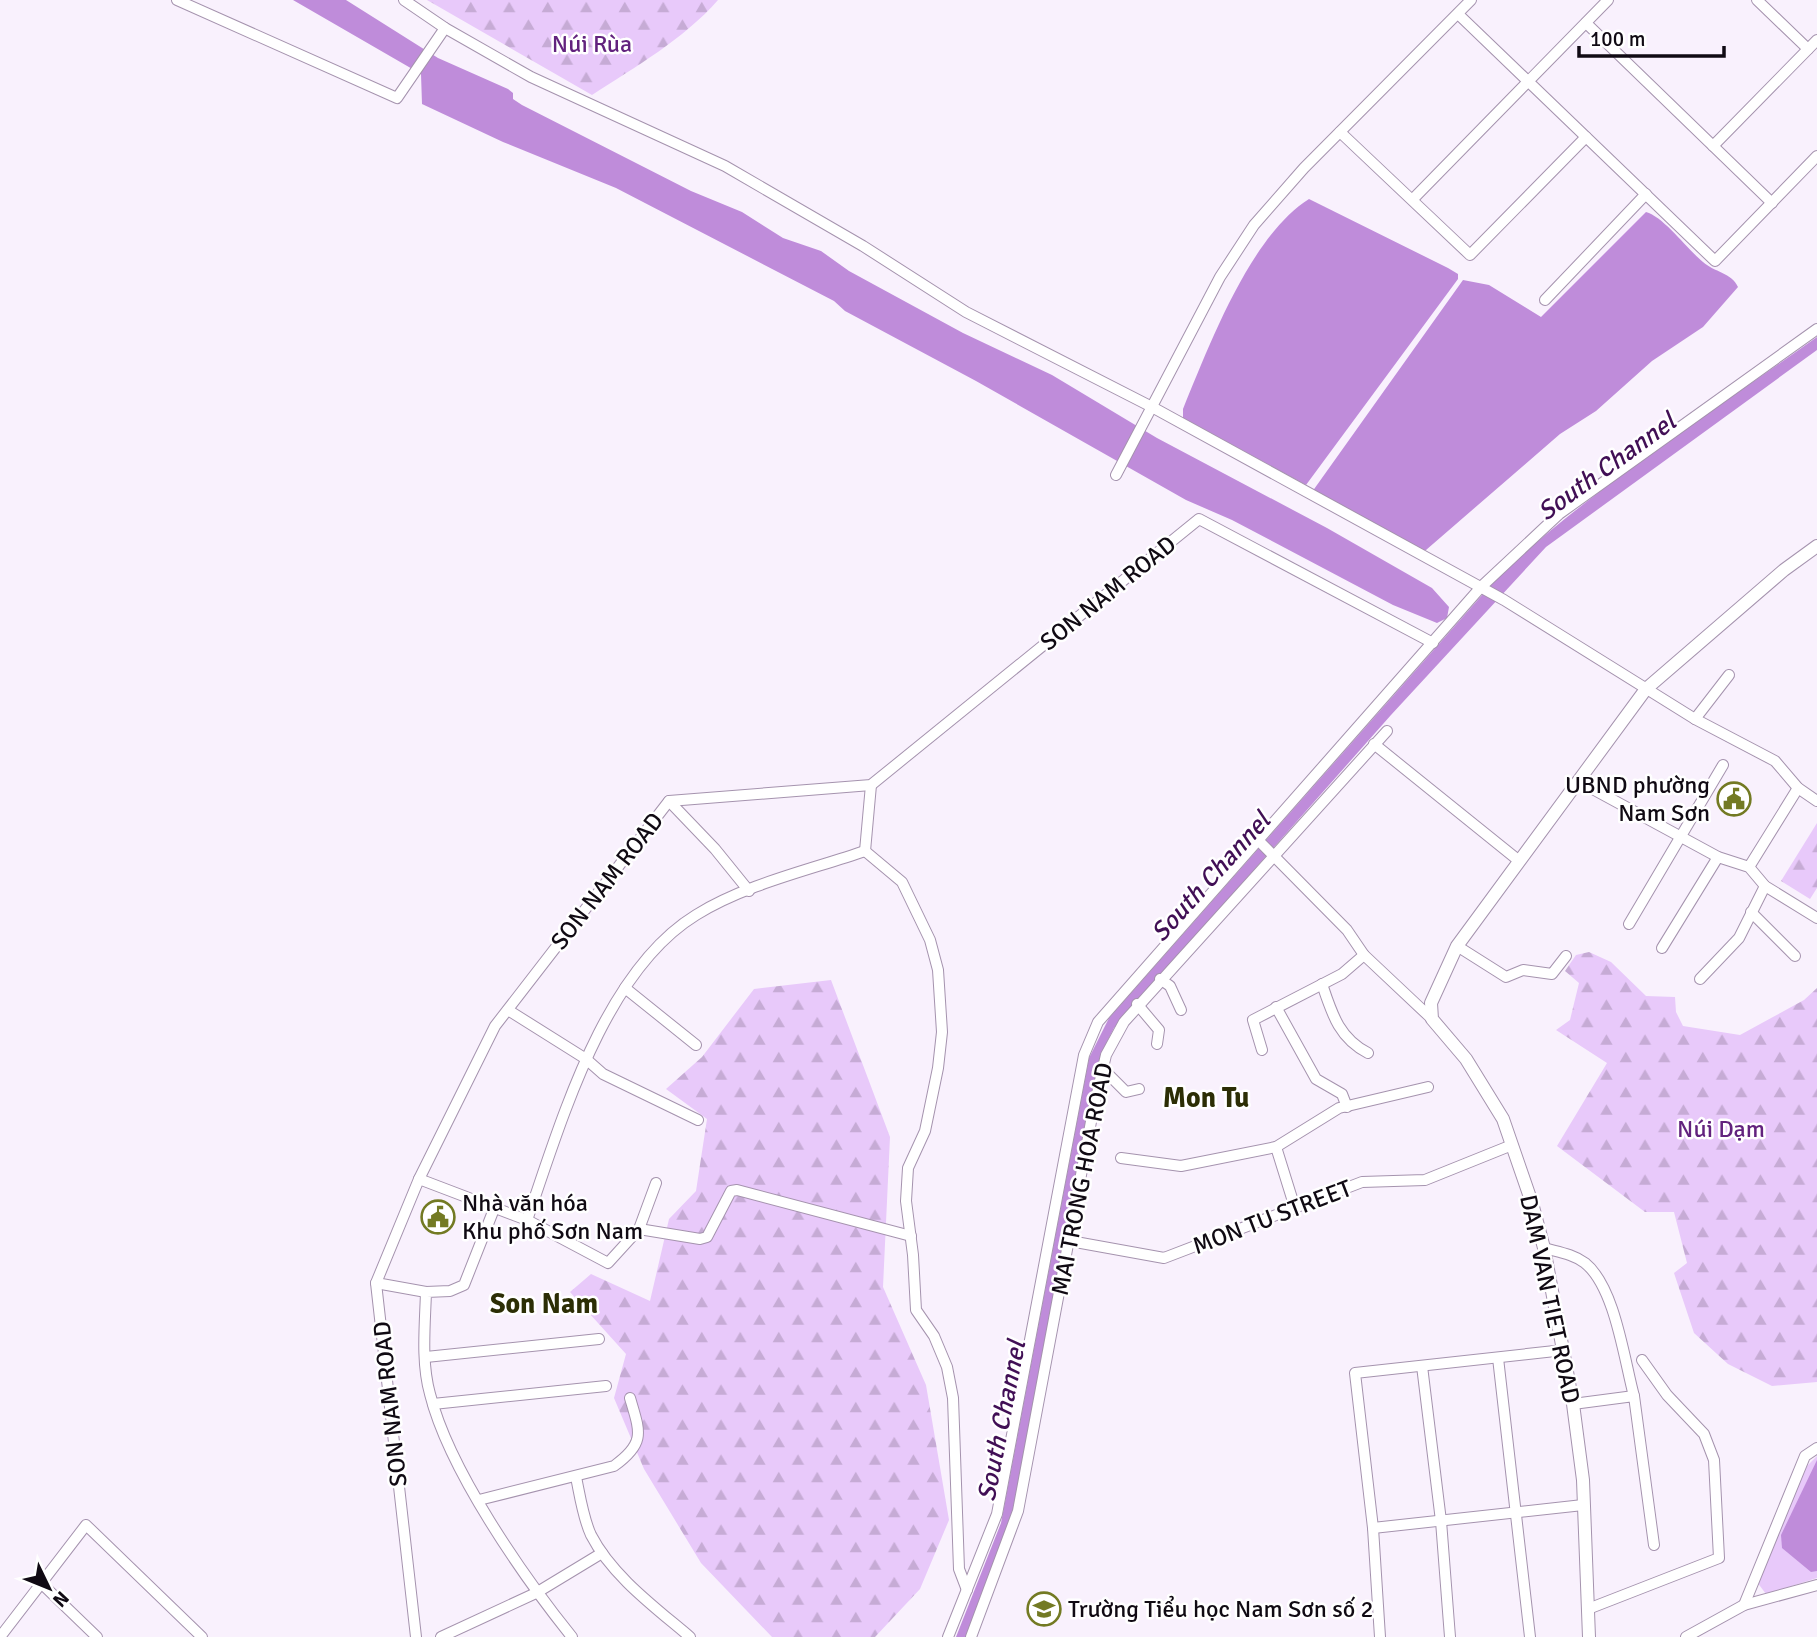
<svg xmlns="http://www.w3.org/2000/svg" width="1817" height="1637" font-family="Signika,sans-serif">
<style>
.forest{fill:url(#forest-firs)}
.park{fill:#e8c9fa}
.water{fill:#bf8cda}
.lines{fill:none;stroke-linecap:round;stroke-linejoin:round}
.minor-casing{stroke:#a593ae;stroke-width:12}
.major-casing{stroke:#a593ae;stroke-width:14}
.minor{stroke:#fff;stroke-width:10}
.major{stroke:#fff;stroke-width:12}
.labels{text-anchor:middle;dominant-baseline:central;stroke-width:5;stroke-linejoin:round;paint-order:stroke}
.park-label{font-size:24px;fill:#62227e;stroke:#fff}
.street-label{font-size:24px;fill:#100a13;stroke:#fff}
.poi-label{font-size:24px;fill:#100a13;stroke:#fff;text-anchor:start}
.water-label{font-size:26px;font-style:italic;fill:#410f55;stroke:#fff}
.quarter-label{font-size:28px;font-weight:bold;fill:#2c2e05;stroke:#fff}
</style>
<defs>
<pattern id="forest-firs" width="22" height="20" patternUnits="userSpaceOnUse" patternTransform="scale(1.75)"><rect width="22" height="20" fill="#e8c9fa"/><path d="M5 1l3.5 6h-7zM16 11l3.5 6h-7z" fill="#c6abd5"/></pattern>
</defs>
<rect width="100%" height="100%" fill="#f9f1fd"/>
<g class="forest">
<path d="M 427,0 L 718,0 C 684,39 635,67 592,95 Z"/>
<polygon points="1817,823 1817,888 1810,899 1781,881"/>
<polygon points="1589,952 1611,962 1646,996 1675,997 1676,1012 1683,1026 1740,1035 1804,1000 1817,988 1817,1382 1772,1386 1728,1364 1694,1333 1674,1273 1687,1263 1674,1212 1645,1212 1557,1146 1607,1063 1556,1030 1570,1020 1579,983 1565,971 1576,955"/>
<polygon points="831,980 890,1137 883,1287 926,1385 949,1520 920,1589 875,1637 772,1637 701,1563 644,1469 614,1398 626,1354 570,1292 591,1274 650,1301 669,1219 696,1191 707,1119 666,1089 702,1057 754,989"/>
</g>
<polygon class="park" points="1817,1456 1817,1578 1766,1594 1757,1582 1807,1466"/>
<g class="water">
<polygon points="293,0 346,0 438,58 508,89 513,93 513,99 522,105 691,191 742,212 783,238 821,251 849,271 963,333 1052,375 1157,438 1327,528 1432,588 1449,607 1447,618 1437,623 1393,605 1232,520 1186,500 976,381 845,311 834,301 616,188 503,142 422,104 421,74"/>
<path d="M 1309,199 L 1448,268 L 1458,274 L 1458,279 L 1306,485 L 1183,418 L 1183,409 C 1209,346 1250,236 1309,199 Z"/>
<path d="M 1646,212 C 1664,217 1687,249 1703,262 C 1714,272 1732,273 1738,287 L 1703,327 L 1652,361 L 1596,411 L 1560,434 L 1426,550 L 1422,551 L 1312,492 L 1463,280 L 1489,285 L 1541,317 Z"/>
<path d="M 1817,337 L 1817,350 L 1546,547 L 1391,715 L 1114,1028 L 1102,1052 L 1010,1524 L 966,1637 L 956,1637 L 1001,1523 L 1089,1058 L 1109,1018 L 1498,577 C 1595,486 1709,414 1817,337 Z"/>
<polygon points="1817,1460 1817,1571 1811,1572 1782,1548 1781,1535"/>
</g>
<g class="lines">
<defs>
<g id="minor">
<polyline points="177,0 397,98 445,28"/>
<polyline points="404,0 445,28 531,77 725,166 863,246 966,312 1152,407 1504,600 1695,719 1775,761 1798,788 1817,801"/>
<polyline points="1757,0 1808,49"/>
<polyline points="1458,14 1715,261 1817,156"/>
<polyline points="1586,23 1772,203"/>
<polyline points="1340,132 1470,255 1586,137"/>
<polyline points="1713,146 1817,40"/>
<polyline points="1413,199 1608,0"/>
<polyline points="1545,300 1646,194"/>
<polyline points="1116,475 1220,277 1254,225 1304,168 1471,0"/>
<polyline points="1695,719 1729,675"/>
<polyline points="1374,744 1518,860"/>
<polyline points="1578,781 1718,857 1749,867 1765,886 1817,918"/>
<polyline points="669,801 715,849 749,891"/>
<polyline points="1257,839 1347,930 1364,955 1432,1019"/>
<polyline points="865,851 902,882 930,940 938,970 942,1032 938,1068 925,1131 908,1168 906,1201 913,1255 916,1310 934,1336 947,1367 953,1398 959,1569 967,1590"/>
<polyline points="865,851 871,785"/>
<polyline points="1749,867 1798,788"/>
<polyline points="1751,912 1795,956"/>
<polyline points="1629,924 1723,765"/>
<polyline points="1457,946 1506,977 1523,970 1552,974 1566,956"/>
<polyline points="1662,948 1718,857"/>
<polyline points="1160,979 1170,986 1181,1010"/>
<polyline points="1700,979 1739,938 1765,886"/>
<path d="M 1322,984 C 1332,1014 1339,1038 1368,1053"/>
<polyline points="625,988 696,1045"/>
<polyline points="1137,1004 1159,1030 1157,1044"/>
<polyline points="1276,1007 1316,1079 1342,1094 1347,1107"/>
<polyline points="508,1010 586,1059 603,1074 698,1120"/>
<polyline points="1262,1050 1253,1020 1342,974 1364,955"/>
<polyline points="1103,1069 1126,1092 1139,1089"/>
<polyline points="1276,1147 1295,1208"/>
<polyline points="1121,1158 1181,1166 1276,1147 1339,1108 1428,1087"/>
<polyline points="419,1179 527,1220 608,1263 639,1229 656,1183"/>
<path d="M 494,1209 L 464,1285 L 450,1291 L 426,1292 C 425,1325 421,1362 430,1394 C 449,1470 523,1576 572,1637"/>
<path d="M 527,1220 C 561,1123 603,972 696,915 C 746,884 810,870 865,851"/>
<polyline points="639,1229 700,1239 707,1237 731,1191 737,1190 911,1236"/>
<polyline points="1070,1241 1164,1258 1362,1182 1425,1180 1512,1145"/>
<path d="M 1544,1248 C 1558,1252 1573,1254 1585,1263 C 1615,1287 1624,1359 1634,1396"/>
<polyline points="376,1283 426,1292"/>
<polyline points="426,1357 599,1339"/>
<polyline points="1498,1358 1530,1637"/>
<polyline points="1422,1366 1441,1521 1450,1637"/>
<polyline points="433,1404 606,1386"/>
<polyline points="1573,1404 1634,1396 1654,1545"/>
<path d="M 576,1477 C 580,1496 583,1518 591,1535 C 612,1576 656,1608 690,1637"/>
<path d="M 479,1500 L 614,1466 C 646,1443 640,1432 630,1398"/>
<polyline points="1373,1528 1583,1505"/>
<polyline points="41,1583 97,1637"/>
<polyline points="1744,1605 1805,1456 1817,1448"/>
<polyline points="1588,1609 1719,1558 1714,1460 1704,1434 1667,1395 1642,1360"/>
<polyline points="0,1637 86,1525 202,1637"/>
<polyline points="416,1637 376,1283 419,1179 495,1026 669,801 871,785 1199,519 1433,643"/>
<polyline points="441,1637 536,1593 602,1553"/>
<polyline points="948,1637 997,1514 1084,1055 1098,1022 1481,587 1559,514 1817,329"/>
<polyline points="971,1637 1018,1511 1093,1111 1106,1055 1124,1022 1387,731"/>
<polyline points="1380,1637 1373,1528 1355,1373 1564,1350"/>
<polyline points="1686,1637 1744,1605 1817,1585"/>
</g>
<polyline id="major" points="1589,1637 1583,1480 1573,1404 1544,1248 1532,1203 1503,1119 1466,1059 1432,1019 1431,1003 1457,946 1646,689 1784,570 1817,546"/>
</defs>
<use href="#minor" class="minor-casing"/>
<use href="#major" class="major-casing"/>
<use href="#minor" class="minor"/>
<use href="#major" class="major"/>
</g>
<defs>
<symbol id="civic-ring" viewBox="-11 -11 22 22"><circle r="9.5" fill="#fff" stroke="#737a23" stroke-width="1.5"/><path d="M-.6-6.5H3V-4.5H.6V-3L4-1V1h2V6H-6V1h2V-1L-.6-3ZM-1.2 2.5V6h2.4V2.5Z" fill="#737a23"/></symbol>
<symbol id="school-ring" viewBox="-11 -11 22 22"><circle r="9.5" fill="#fff" stroke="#737a23" stroke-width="1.5"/><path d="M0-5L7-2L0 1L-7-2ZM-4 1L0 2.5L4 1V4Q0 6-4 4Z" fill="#737a23"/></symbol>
</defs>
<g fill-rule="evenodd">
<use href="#civic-ring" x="1715" y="780" width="38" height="38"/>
<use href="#civic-ring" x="419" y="1198" width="38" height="38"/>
<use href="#school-ring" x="1025" y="1590" width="38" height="38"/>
</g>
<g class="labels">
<g class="park-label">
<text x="592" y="44">Núi Rùa</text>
<text x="1721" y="1129">Núi Dạm</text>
</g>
<g class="street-label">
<text transform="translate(1108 593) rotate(-39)">SON NAM ROAD</text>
<text transform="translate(607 881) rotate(-52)">SON NAM ROAD</text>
<text transform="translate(1082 1179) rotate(-79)">MAI TRONG HOA ROAD</text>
<text transform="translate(1272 1217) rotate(-21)">MON TU STREET</text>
<text transform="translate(1550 1299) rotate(78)">DAM VAN TIET ROAD</text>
<text transform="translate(390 1404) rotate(-96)">SON NAM ROAD</text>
</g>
<g class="poi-label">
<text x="1710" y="785" text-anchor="end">UBND phường<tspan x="1710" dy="28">Nam Sơn</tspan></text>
<text x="462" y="1203">Nhà văn hóa<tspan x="462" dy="28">Khu phố Sơn Nam</tspan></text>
<text x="1068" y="1609">Trường Tiểu học Nam Sơn số 2</text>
</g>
<g class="water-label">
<text transform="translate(1607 467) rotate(-36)">South Channel</text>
<text transform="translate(1211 877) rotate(-48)">South Channel</text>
<text transform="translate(1002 1421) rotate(-79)">South Channel</text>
</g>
<g class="quarter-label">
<text x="1206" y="1098">Mon Tu</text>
<text x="544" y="1304">Son Nam</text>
</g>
</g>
<g transform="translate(49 1588) rotate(133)" stroke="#ffffff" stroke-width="5" paint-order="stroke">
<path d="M0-5L12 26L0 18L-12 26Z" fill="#100a13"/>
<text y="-10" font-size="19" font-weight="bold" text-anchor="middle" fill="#100a13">N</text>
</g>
<path d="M1579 46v10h145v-10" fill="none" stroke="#100a13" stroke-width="3.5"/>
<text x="1590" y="46" font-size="21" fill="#100a13" stroke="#ffffff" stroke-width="5" paint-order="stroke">100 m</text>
</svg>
